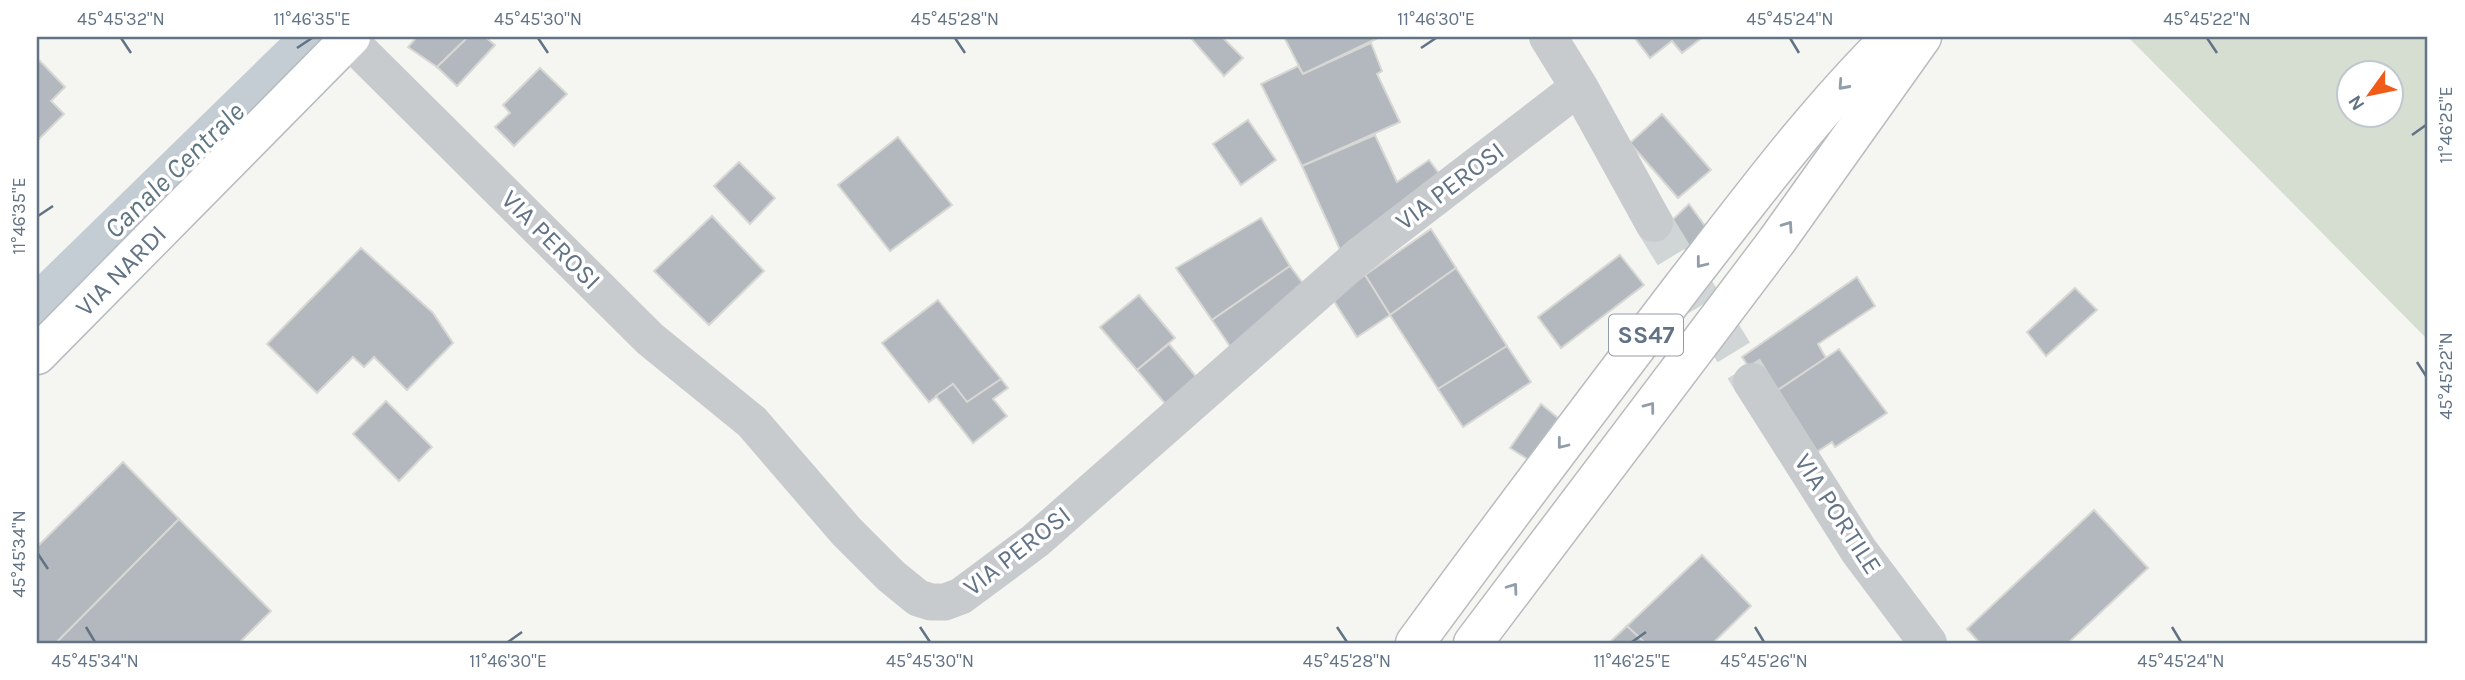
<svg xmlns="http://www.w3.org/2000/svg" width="2465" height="680" font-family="Karla,sans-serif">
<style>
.green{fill:#d6ded2;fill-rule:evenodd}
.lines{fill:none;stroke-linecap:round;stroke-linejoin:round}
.canal{stroke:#c4cdd3;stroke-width:40}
.building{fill:#b2b8be;stroke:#d7d7d4;stroke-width:2}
.tertiary-tunnel{stroke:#d0d5d6;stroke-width:38;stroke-dasharray:38 19;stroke-linecap:butt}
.secondary-casing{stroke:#b7bcc1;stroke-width:41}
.trunk-casing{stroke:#b9bcbf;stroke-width:41}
.minor{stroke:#c8cbce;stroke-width:37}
.tertiary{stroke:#c8cbce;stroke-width:38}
.secondary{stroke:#fff;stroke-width:38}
.trunk{stroke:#fff;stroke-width:38}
.oneway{stroke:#919daa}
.ticks{fill:none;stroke:#627385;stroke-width:2.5}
.labels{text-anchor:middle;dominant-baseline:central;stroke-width:7;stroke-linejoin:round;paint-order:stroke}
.shield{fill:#fff;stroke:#919daa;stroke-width:2}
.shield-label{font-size:24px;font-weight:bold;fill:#627385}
.street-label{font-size:26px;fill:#627385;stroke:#fff}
.water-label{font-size:28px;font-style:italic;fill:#5e7582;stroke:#fff}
.neatline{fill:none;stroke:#627385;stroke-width:2.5}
.ticks-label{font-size:18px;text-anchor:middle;fill:#627385}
</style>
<rect width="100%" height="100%" fill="#f5f6f1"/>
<path class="green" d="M 2128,37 L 2428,37 L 2428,340 ZM 2350,74 L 2392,74 L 2392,116 L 2350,116 Z"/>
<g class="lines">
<polyline class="canal" points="37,304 311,37"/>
</g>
<g class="building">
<polygon points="417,37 468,37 437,67 408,47"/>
<polygon points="468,37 485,37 495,45 457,86 437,67"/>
<polygon points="1190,37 1222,37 1243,58 1224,76"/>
<polygon points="1284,37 1380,37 1303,74"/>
<polygon points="1634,37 1703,37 1682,53 1672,41 1650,58"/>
<polygon points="1371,43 1382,71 1377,74 1400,122 1302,166 1261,84 1298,66 1303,74"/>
<polygon points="40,61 65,87 51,101 64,114 37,141 37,64"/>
<polygon points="540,68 567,94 514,146 495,127 510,113 503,105"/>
<polygon points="1662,114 1711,170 1678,198 1630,143"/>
<polygon points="1248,120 1276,160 1241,185 1213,144"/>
<polygon points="1375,135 1397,182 1429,160 1446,183 1342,254 1302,166"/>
<polygon points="898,137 952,205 890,251 838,185"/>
<polygon points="739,162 775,198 750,224 714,186"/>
<polygon points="1689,204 1708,230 1689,254 1667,225"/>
<polygon points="712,216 764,271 709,325 654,271"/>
<polygon points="1261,218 1290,266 1212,320 1176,268"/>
<polygon points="1431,229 1456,268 1390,315 1365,275"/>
<polygon points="361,248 433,313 453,343 407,390 374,357 364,367 353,357 317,393 267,344"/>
<polygon points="1620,255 1644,285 1561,348 1538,317"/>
<polygon points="1290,266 1307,289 1236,355 1212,320"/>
<polygon points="1456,268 1507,346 1438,389 1390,315"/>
<polygon points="1365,275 1390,315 1357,337 1332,298"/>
<polygon points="1857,277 1875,306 1818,344 1826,358 1769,396 1742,357"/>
<polygon points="2075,288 2097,310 2046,356 2027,332"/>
<polygon points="1139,295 1175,338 1137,370 1100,327"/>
<polygon points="938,300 1001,379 967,402 953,384 929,402 882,343"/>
<polygon points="1169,344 1203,385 1173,413 1137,370"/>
<polygon points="1507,346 1531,382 1463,427 1438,389"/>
<polygon points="1839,349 1887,413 1835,447 1832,442 1809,457 1769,396"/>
<polygon points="1001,379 1008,388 993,399 1007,416 973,443 936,396 953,384 967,402"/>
<polygon points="386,401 432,447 399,481 353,434"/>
<polygon points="1541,404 1558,418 1529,460 1510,448"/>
<polygon points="123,462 179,519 56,643 37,643 37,547"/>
<polygon points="2094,510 2148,568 2068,643 1980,643 1967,629"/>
<polygon points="179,519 271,611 239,643 56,643"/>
<polygon points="1702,555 1751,606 1713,643 1645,643 1627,626"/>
<polygon points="1627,626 1645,643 1609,643"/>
</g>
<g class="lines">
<polyline class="tertiary-tunnel" points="1654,223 1752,382"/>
<defs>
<g id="secondary">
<path id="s1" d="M 37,355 L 351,37"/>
</g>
<g id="trunk">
<path d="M 1415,643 C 1503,523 1593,404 1683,286 C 1749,201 1814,113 1891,37"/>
<polyline points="1473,643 1776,242 1922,37"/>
</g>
</defs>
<use href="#secondary" class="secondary-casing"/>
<use href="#trunk" class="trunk-casing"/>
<polyline class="minor" points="348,39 650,339 752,422 846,531 891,576 918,598 931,602 945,602 961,596 1035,541 1359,256 1579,87"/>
<g class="tertiary">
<polyline points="1548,37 1579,87 1654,223"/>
<polyline points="1752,382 1859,551 1928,643"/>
</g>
<use href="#secondary" class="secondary"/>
<use href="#trunk" class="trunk"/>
</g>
<defs><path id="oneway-chevron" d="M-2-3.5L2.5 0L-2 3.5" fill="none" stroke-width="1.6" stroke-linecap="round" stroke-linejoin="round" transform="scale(1.75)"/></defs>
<g class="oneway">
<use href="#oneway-chevron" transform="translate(1843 85) rotate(132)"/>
<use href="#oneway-chevron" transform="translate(1788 226) rotate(-55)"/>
<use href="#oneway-chevron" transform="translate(1701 263) rotate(128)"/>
<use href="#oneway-chevron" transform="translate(1650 407) rotate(-53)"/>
<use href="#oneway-chevron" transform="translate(1562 444) rotate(128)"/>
<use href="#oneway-chevron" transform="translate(1513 588) rotate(-54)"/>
</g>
<path class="ticks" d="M 121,38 L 131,53M 538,38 L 548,53M 955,38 L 965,53M 1790,38 L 1799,53M 2207,38 L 2217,53M 297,48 L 312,38M 1421,48 L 1436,38M 2412,135 L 2426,125M 38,216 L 53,206M 2417,362 L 2426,376M 38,554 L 48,569M 86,627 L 95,642M 920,627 L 930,642M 1337,627 L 1347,642M 1755,627 L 1764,642M 2172,627 L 2181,642M 508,642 L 522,632M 1632,642 L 1646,632"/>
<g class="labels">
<rect class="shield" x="1609" y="314.5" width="74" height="41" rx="5"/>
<g class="shield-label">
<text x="1646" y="335">SS47</text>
</g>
<g class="street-label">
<text transform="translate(1450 186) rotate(-37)">VIA PEROSI</text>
<text transform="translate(551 240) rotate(45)">VIA PEROSI</text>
<text stroke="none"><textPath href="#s1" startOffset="119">VIA NARDI</textPath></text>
<text transform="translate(1838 514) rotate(57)">VIA PORTILE</text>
<text transform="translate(1017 551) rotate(-38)">VIA PEROSI</text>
</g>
<g class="water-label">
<text transform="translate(174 170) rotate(-44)">Canale Centrale</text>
</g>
</g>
<rect width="2465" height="680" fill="none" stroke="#ffffff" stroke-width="77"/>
<g transform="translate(2370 94) rotate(237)"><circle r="33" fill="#ffffff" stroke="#c0c7ce" stroke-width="2"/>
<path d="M0-5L12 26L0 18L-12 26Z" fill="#f05b17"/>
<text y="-10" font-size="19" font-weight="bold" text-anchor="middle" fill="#627385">N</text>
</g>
<rect x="38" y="38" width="2388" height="604" class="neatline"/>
<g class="ticks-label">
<text x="121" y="25">45°45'32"N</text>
<text x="312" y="25">11°46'35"E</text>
<text x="538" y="25">45°45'30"N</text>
<text x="955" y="25">45°45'28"N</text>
<text x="1436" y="25">11°46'30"E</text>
<text x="1790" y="25">45°45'24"N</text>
<text x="2207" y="25">45°45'22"N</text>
<text transform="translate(2446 125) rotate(-90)" y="6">11°46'25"E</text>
<text transform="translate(19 216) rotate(-90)" y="6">11°46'35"E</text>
<text transform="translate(2446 376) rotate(-90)" y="6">45°45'22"N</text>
<text transform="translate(19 554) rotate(-90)" y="6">45°45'34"N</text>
<text x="95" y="667">45°45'34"N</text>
<text x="508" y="667">11°46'30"E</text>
<text x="930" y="667">45°45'30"N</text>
<text x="1347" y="667">45°45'28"N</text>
<text x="1632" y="667">11°46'25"E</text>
<text x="1764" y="667">45°45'26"N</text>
<text x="2181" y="667">45°45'24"N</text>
</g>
</svg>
